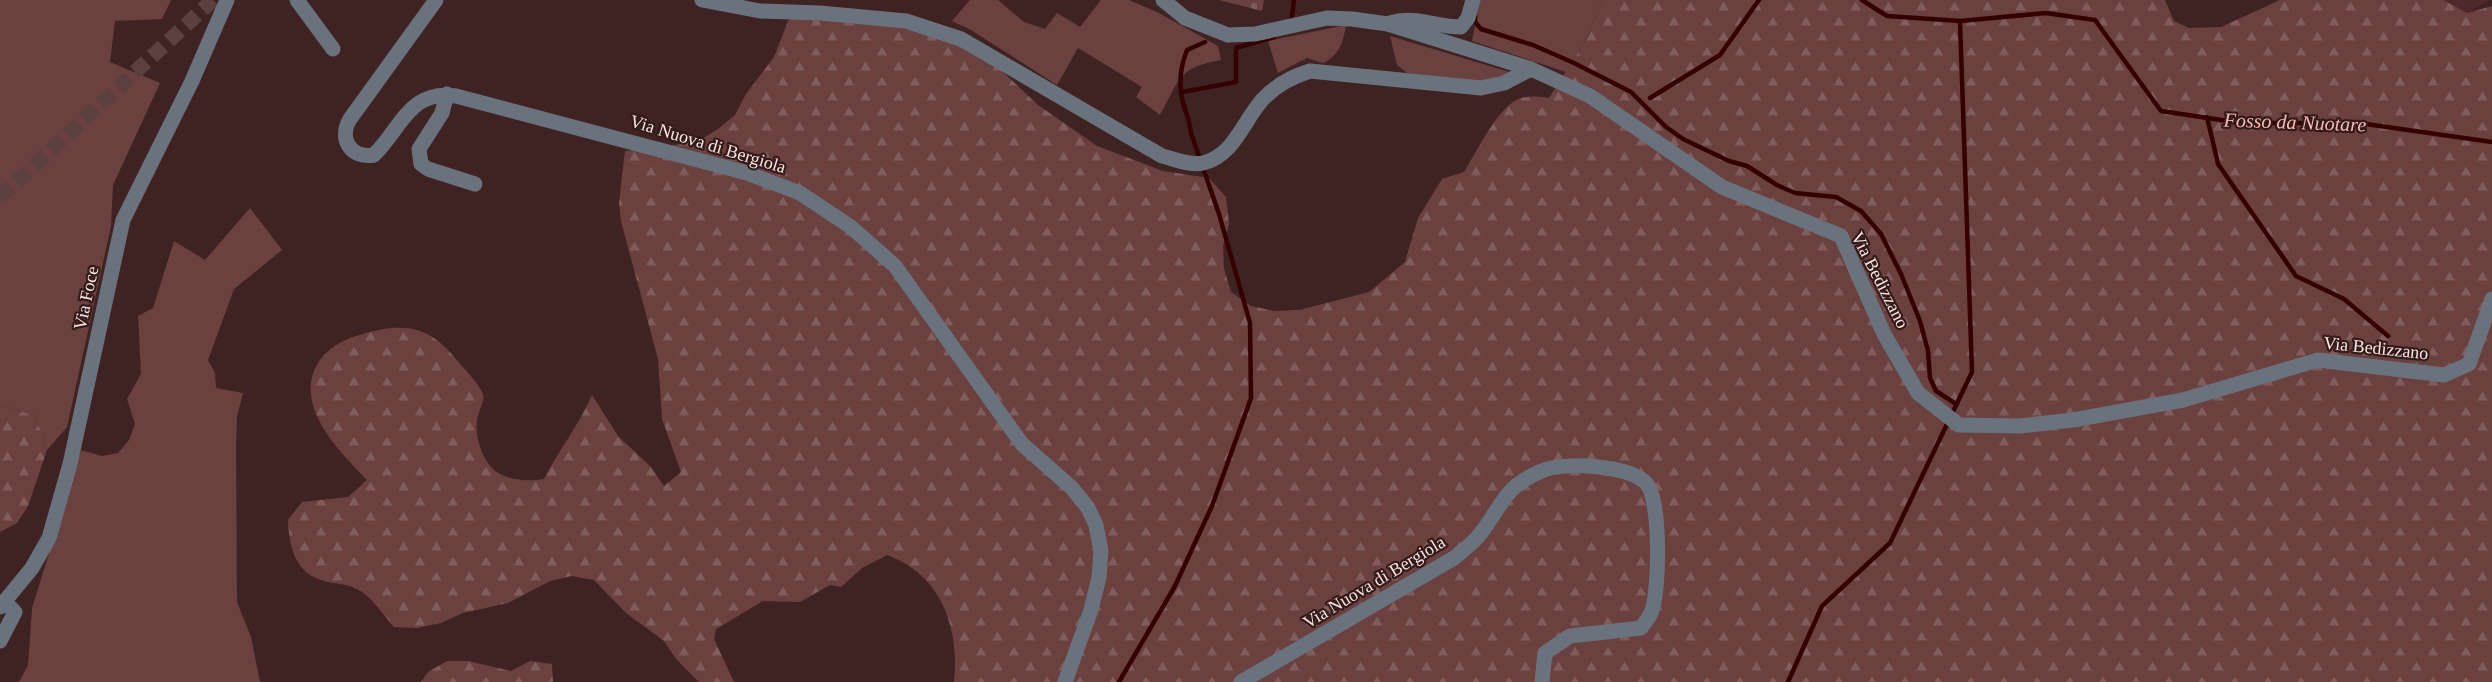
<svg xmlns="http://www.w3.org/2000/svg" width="2492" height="682" font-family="Georgia,serif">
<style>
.built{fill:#4d2a29}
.grass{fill:#6a413f}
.forest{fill:url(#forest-firs)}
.cemetery{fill:url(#cemetery-stones)}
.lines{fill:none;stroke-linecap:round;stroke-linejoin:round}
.stream{stroke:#350002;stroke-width:4.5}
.major-tunnel{stroke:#5b403f;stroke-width:15;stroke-dasharray:15 8;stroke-linecap:butt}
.minor{stroke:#6a737d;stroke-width:15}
.labels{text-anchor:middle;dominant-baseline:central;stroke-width:4.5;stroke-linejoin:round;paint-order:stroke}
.street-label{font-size:18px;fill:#f9e6e4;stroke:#341a18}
.water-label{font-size:20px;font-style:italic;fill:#f9bcb8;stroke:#341a18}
</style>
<defs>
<pattern id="forest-firs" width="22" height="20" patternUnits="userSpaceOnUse" patternTransform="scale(1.5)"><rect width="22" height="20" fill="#6a413f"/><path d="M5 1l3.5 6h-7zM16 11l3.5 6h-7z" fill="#805c5b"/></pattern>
<pattern id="cemetery-stones" width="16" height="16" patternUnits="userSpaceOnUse" patternTransform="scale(1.5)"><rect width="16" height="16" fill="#6a413f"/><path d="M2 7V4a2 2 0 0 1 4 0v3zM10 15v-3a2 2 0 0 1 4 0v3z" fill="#805c5b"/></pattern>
</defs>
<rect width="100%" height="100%" fill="#3f2322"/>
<polygon class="built" points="2444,0 2490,0 2467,13"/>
<g class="grass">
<polygon points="0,0 171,0 162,19 115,21 110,62 160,83 113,185 111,226 67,427 47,450 42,432 33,415 0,405"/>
<path d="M 970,0 L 998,0 L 1024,22 L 1045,29 L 1057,13 L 1080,27 L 1101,0 L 1129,0 L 1159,13 L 1218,46 L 1221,60 C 1177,68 1181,78 1160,115 L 1136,97 L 1142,87 L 1078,48 L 1057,85 L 971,30 L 952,21 Z"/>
<polygon points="1480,0 1602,0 1586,40 1566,72 1472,41"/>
<path d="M 1346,25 C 1343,42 1340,55 1323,63 L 1307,58 L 1278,73 L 1268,41 Z"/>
<polygon points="1390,36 1513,73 1486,82 1407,73 1397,65"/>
<polygon points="250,208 282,250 234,289 208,360 215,373 216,388 243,393 237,416 236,446 237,602 251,637 260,682 19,682 28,665 32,608 81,450 102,456 118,453 129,440 135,424 127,399 141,374 138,316 153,308 174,241 205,260"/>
</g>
<g class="forest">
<path d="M 1602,0 L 2165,0 L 2174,21 L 2189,28 L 2221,27 L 2280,0 L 2444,0 L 2467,13 L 2492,6 L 2492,682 L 954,682 C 960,628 941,574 887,555 L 862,568 L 841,587 L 830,585 L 800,602 L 763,601 L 716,629 L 714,639 L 734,682 L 699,682 L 676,659 L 664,641 L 626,613 L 594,580 L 572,576 L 550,581 L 508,603 L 463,613 L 441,623 L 417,628 L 394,627 C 384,616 374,600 362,592 C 348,582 332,585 318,579 C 294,570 289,543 288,520 L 302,502 L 348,497 L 367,480 C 339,451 290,403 320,360 C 332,344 348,338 366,333 C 411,321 433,329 461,365 C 468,373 476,381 481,390 C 487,399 480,407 478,416 C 473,433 482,460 495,471 C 507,480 530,482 544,479 C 559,450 579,425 592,395 L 618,436 L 650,466 L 664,486 L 681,472 L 662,419 L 658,359 L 621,221 L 619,203 L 625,151 L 697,142 L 718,129 L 735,115 L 746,94 L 774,57 L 790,16 L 890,24 L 983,53 L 1038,105 L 1097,146 L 1163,171 L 1209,178 L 1226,197 L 1229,224 L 1223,246 L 1224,269 L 1231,292 L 1251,306 L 1275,311 L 1299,310 L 1369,292 L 1405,262 L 1418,218 L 1442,179 L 1464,172 C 1476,153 1494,115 1513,102 C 1522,95 1538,96 1549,98 L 1586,40 Z"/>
<polygon points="0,405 33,415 42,432 47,450 28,506 17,523 0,532"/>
<polygon points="447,661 468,661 511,671 530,661 552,664 553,682 421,682 428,672"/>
</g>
<polygon class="cemetery" points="1219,0 1264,0 1262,11"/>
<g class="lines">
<g class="stream">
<polyline points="1862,0 1887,16 1960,21 2046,13 2095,20 2161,111 2241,123 2359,123 2492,142"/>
<polyline points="1475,15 1475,22 1481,29 1533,45 1574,63 1631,92 1666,127 1683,139 1729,161 1747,166 1777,185 1795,193 1836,197 1861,211 1881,234 1901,274 1920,321 1928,351 1930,378 1936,391 1956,404"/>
<polyline points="1291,24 1294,0"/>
<polyline points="1182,92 1236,82 1236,48 1274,37"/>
<polyline points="1650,98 1720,55 1759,0"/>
<polyline points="2207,117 2218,164 2296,276 2344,299 2388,336"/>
<path d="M 1119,682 L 1175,586 L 1212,506 L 1251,398 L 1250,323 L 1219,214 L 1191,133 C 1190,122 1187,116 1184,106 C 1178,88 1180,68 1187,50 L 1205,42"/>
<polyline points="1788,682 1822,606 1890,543 1972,372 1960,21"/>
</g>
<polyline class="major-tunnel" points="0,197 213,0"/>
<g class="minor">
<polyline points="297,0 333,49"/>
<path d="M 436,0 L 350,119 C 338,139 351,159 374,155 C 402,127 410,89 456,96 L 747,173 L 800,193 L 851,227 L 895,266 L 1022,444 L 1072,488 L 1088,508 L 1096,525 L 1101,551 L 1099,577 L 1091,610 L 1065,682"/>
<path d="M 702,0 L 760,11 L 820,13 L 906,21 L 961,39 L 1162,156 C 1175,159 1190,166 1203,163 C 1234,156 1243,121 1263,99 C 1276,85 1291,77 1310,71 L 1481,88 L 1504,83 L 1531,69"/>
<polyline points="1163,0 1185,18 1228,35 1255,34 1327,18 1352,19 1388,24 1531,69 1590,96 1722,187 1841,236 1884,334 1918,393 1959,425 2020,426 2073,420 2183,400 2318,360 2444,375 2469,364 2492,299"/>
<path d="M 1390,23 C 1415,15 1436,27 1461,27 L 1468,18 L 1473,0"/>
<polyline points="447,94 442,113 419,149 421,164 428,169 475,184"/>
<polyline points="0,607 32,568 49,538 70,464 123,220 192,81 227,0"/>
<polyline points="0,641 15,612 5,602"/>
<path d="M 1241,682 L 1454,558 C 1463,550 1474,543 1481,533 C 1504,503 1504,486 1544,470 C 1566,462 1628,465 1646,483 C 1661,498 1660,593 1651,613 C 1649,618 1644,623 1641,628 L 1570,636 L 1545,653 L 1542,682"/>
</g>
</g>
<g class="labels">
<g class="street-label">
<text transform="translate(708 144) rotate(17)">Via Nuova di Bergiola</text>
<text transform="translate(1880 280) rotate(63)">Via Bedizzano</text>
<text transform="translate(86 298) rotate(-78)">Via Foce</text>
<text transform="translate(2376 348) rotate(6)">Via Bedizzano</text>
<text transform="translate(1374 582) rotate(-31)">Via Nuova di Bergiola</text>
</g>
<g class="water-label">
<text transform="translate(2295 122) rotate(2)">Fosso da Nuotare</text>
</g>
</g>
</svg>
